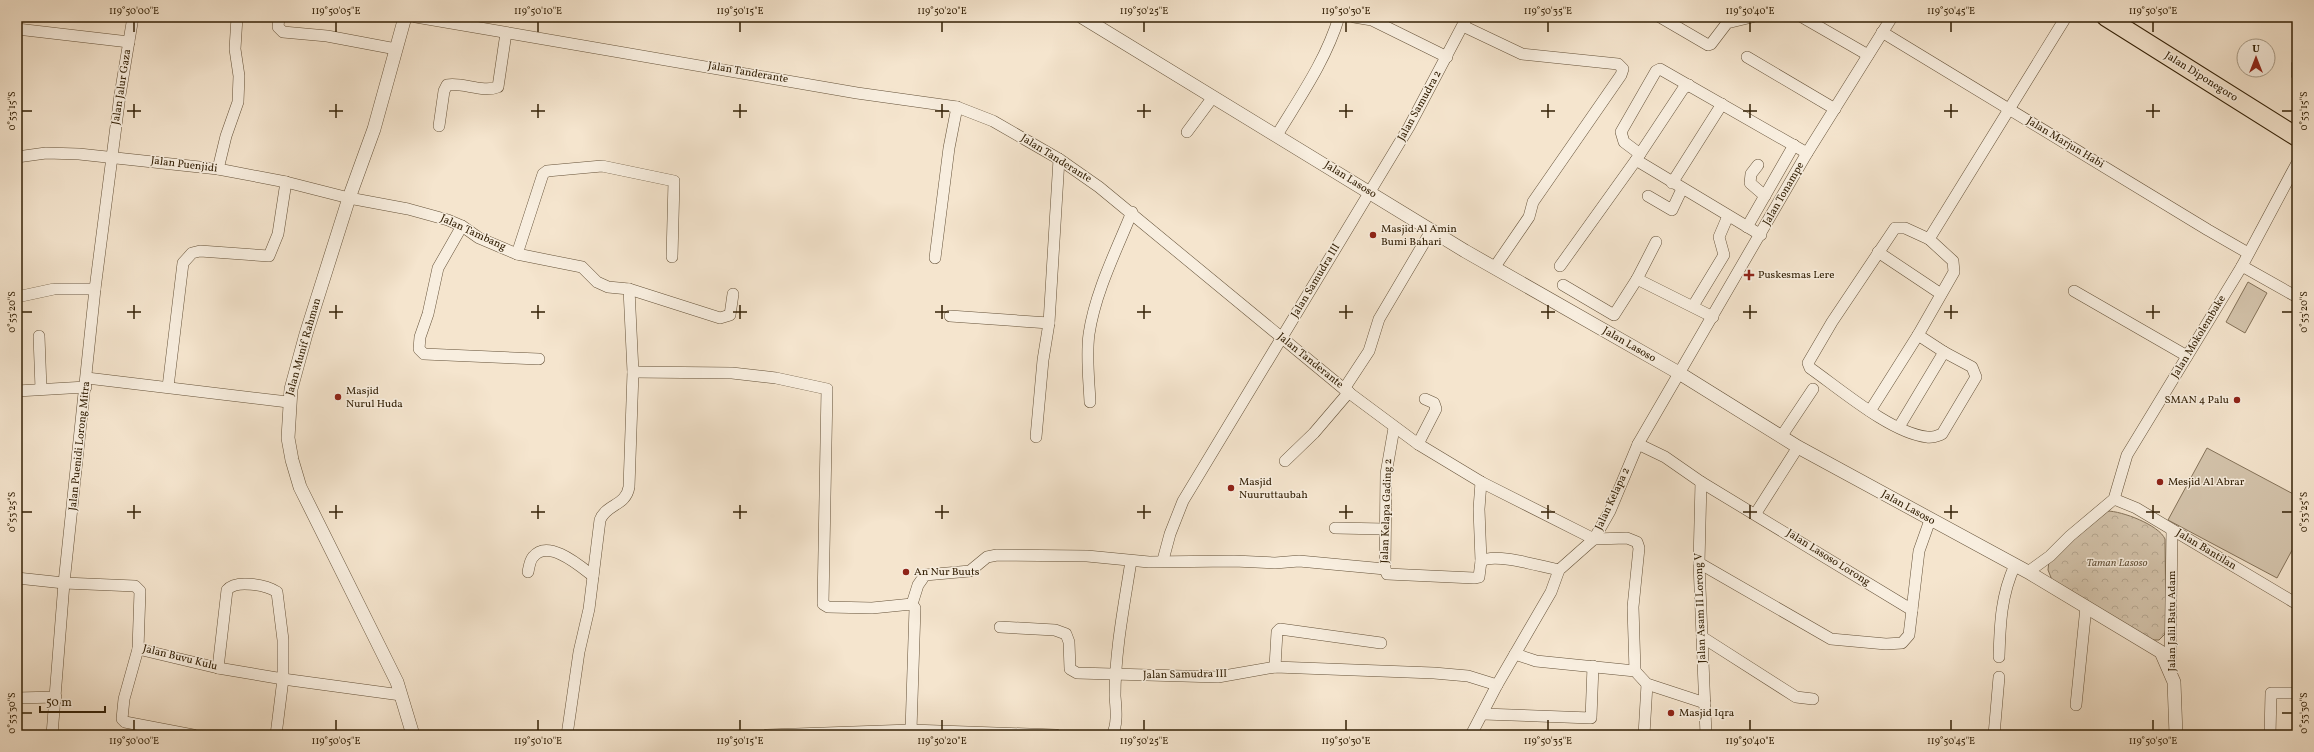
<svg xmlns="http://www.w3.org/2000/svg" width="2314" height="752" font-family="Vollkorn,serif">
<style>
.forest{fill:url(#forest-crowns);stroke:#847259}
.pitch{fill:#d4c4ac;stroke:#847259}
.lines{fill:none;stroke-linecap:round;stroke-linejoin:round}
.minor-casing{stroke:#645138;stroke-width:12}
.tertiary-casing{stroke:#645138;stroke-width:14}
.trunk-casing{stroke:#332006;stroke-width:20}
.minor{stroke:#f8eedf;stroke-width:11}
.tertiary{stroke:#f8eedf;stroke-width:13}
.trunk{stroke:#f5e5ce;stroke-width:18}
.ticks{fill:none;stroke:#332006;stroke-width:1.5}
.poi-dot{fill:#8f2418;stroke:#f8eedf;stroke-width:1.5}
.labels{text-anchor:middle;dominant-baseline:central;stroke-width:3;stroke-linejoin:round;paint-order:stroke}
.street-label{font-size:11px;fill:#332006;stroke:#f8eedf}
.poi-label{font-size:11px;fill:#332006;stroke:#f8eedf;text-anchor:start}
.park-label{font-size:11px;font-style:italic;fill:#635138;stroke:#f8eedf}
.neatline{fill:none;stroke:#332006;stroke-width:1.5}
.ticks-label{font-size:10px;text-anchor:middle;fill:#332006}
</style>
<defs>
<pattern id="forest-crowns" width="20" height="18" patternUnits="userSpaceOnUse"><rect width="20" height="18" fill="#d4c4ac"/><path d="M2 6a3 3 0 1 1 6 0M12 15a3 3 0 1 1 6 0" fill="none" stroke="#b6a892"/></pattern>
</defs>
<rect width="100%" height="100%" fill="#f5e5ce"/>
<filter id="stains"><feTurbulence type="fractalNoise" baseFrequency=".005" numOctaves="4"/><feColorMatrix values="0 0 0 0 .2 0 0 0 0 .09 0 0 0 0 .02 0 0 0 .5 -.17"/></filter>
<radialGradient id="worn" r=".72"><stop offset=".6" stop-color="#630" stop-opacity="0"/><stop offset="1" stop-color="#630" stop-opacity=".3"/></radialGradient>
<path class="forest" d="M 2107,511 C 2122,511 2159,525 2165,539 L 2166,625 L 2165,634 L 2159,640 L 2152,640 L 2052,580 L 2048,570 L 2049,560 Z"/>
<g class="pitch">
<polygon points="2248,282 2267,293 2245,333 2226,322"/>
<polygon points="2207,448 2297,496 2297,541 2277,578 2168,520"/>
</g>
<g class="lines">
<defs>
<g id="minor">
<polyline points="279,17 278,27 283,32 327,36 396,49"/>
<polyline points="416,17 857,93 957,107 993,121 1059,159 1099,187 1344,389 1418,444 1481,482 1594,539 1627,538 1637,542 1639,548 1633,607 1635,671"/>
<polyline points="1354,17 1372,20 1447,57"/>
<polyline points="1660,17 1708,45 1711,44 1727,23 1752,17"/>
<polyline points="1802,17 1868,55"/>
<polyline points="1463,26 1522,54 1618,64 1623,69 1621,75 1533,202 1529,217 1494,268"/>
<polyline points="17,29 129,42"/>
<polyline points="1882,32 2208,230 2248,253"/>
<polyline points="1747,57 1835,109"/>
<polyline points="2297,65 2297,75"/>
<path d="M 439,126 L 444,91 L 447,85 C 463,82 482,93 498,87 L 506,33"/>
<polyline points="1187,132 1213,97"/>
<path d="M 1277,135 C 1300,97 1326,60 1339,17"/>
<polyline points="1640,154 1624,142 1621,132 1656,71 1660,69 1807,153"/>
<polyline points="17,157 46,153 79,154 218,169 286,182 349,198 408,209 448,220 462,226 479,238 517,254 582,267 597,282 608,287 629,289 720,318 730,315 733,294"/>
<polyline points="1636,160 1761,235"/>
<polyline points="1758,165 1751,174 1750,183 1765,196"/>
<polyline points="218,169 226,136 238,102 239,76 235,49 237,17"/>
<polyline points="1672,183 1722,104"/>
<polyline points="1648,196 1672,210 1682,189"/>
<polyline points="462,226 438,268 428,314 420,337 419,349 424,354 539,359"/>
<polyline points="1747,227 1794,145"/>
<polyline points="1656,242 1637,279 1713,317"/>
<polyline points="1878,252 1941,294"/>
<polyline points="517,254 543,174 547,171 602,166 674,181 672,257"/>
<polyline points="935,258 949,148 957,107"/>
<polyline points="1560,266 1636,160 1683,89 1689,85"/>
<polyline points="2242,266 2297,297"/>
<polyline points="1563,285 1614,315 1637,279"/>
<polyline points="2074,291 2187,356"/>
<polyline points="17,297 54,289 95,289"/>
<polyline points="1693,306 1724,255 1719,237 1728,216"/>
<polyline points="950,316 1049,323"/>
<path d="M 1918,335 L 1944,352 L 1972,367 L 1976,377 L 1942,434 C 1937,436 1933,438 1927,437 C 1891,433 1840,389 1810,368 L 1808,363 L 1832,322 L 1895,228 L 1905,228 L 1929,239"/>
<polyline points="39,336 41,389"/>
<polyline points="633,372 732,373 776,378 827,389 823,604 828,607 872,608 912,604 915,608 911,730"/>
<polyline points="87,378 288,402"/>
<polyline points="168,387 183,263 192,253 200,251 269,256 278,234 286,182"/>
<polyline points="1344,389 1369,351 1379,319 1431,231"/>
<polyline points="17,391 86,387"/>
<path d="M 1090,402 C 1089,380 1086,356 1089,334 C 1095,293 1116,251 1132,212"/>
<polyline points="1870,411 1918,335 1954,272 1953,261 1929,239 2066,17"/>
<polyline points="1899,427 1944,352"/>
<path d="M 1394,428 L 1386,474 L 1385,569 L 1387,574 L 1474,578 L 1479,577 L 1481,561 C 1496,552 1542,567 1559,570"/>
<polyline points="1036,437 1043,360 1049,323 1059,159"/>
<polyline points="1781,437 1813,389"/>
<polyline points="1418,444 1436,409 1434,403 1425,399"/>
<polyline points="1638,444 1807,153 1892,17"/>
<polyline points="1285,461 1314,433 1349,392"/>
<polyline points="1481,482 1479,509 1481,561"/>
<polyline points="1701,482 1699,563 1706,735"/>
<polyline points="2114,499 2136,508 2297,604"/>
<polyline points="1756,513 1798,447"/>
<polyline points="1335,528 1385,529"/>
<polyline points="1163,560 1170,534 1183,501 1409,127 1467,17"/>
<polyline points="1699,563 1831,639 1886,644 1902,643 1909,635 1912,610"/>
<path d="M 528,572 C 529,567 530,560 533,557 C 548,538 580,566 593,576"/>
<polyline points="2028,572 2050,556 2070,536 2114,499 2127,455 2242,266 2297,163"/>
<polyline points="17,578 64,583 135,586 140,591 138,649 218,668 283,679 401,695"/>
<polyline points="912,604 918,585 925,575 970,571 987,557 997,555 1087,556 1149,562 1234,561 1275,563 1299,561 1385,569"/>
<polyline points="1000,627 1055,630 1066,634 1069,642 1070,669 1077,673 1218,677 1275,667 1434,673 1468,676 1497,685"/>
<polyline points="1702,637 1796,697 1813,699"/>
<polyline points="138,649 124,699 122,719 125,722 193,735"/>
<polyline points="1515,654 1536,661 1635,671 1647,684 1705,703"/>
<path d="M 1999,657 C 2000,624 2001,595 2015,565"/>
<polyline points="1275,667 1277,632 1280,629 1381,643"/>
<path d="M 218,668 L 227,590 C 236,579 266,585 277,592 L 283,640 L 283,679 L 276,735"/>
<polyline points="2170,671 2172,530"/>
<polyline points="17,698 56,697"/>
<polyline points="2076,705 2086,607"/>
<polyline points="1483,714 1591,718 1593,666"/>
<polyline points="52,735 64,583 95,289 120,95 133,17"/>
<path d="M 567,735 L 579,652 L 589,609 L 600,520 C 606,504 626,506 629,487 L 633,372 L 629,289"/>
<polyline points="767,735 911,730 1056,735"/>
<path d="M 1112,735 C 1118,724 1116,708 1115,696 C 1115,651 1124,606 1131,561"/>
<polyline points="1471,735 1497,685 1551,592 1559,570 1594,539 1610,511 1638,444 1665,457 1701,482 1912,610 1919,551 1930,520"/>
<polyline points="1644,735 1647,684"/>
<polyline points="1994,735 1999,677"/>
<polyline points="2270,735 2271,693 2297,693"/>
</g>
<g id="tertiary">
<polyline points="405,17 374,129 349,198 306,334 291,389 288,438 292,460 300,487 397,682 413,735"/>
<polyline points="1082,17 1465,251 1679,373 1798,447 2028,572 2161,652 2174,682 2176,735"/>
</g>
<polyline id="trunk" points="2106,17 2297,137"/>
</defs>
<use href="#minor" class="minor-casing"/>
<use href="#tertiary" class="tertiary-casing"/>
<use href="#trunk" class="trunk-casing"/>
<use href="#minor" class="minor"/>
<use href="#tertiary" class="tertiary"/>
<use href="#trunk" class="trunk"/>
</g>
<path class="ticks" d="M 134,22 L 134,32M 336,22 L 336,32M 538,22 L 538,32M 740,22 L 740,32M 942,22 L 942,32M 1144,22 L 1144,32M 1346,22 L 1346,32M 1548,22 L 1548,32M 1750,22 L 1750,32M 1951,22 L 1951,32M 2153,22 L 2153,32M 134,104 L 134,118M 336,104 L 336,118M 538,104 L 538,118M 740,104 L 740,118M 942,104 L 942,118M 1144,104 L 1144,118M 1346,104 L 1346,118M 1548,104 L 1548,118M 1750,104 L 1750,118M 1951,104 L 1951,118M 2153,104 L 2153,118M 22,111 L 32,111M 127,111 L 141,111M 329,111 L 343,111M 531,111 L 545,111M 733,111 L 747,111M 935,111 L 949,111M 1137,111 L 1151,111M 1339,111 L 1353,111M 1541,111 L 1555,111M 1743,111 L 1757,111M 1944,111 L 1958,111M 2146,111 L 2160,111M 2282,111 L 2292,111M 134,305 L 134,319M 336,305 L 336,319M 538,305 L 538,319M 740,305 L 740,319M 942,305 L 942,319M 1144,305 L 1144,319M 1346,305 L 1346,319M 1548,305 L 1548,319M 1750,305 L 1750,319M 1951,305 L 1951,319M 2153,305 L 2153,319M 22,312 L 32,312M 127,312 L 141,312M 329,312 L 343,312M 531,312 L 545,312M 733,312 L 747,312M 935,312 L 949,312M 1137,312 L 1151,312M 1339,312 L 1353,312M 1541,312 L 1555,312M 1743,312 L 1757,312M 1944,312 L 1958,312M 2146,312 L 2160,312M 2282,312 L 2292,312M 134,505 L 134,519M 336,505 L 336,519M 538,505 L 538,519M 740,505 L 740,519M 942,505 L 942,519M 1144,505 L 1144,519M 1346,505 L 1346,519M 1548,505 L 1548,519M 1750,505 L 1750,519M 1951,505 L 1951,519M 2153,505 L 2153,519M 22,512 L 32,512M 127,512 L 141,512M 329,512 L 343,512M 531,512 L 545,512M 733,512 L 747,512M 935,512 L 949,512M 1137,512 L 1151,512M 1339,512 L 1353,512M 1541,512 L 1555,512M 1743,512 L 1757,512M 1944,512 L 1958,512M 2146,512 L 2160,512M 2282,512 L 2292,512M 22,713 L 32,713M 2282,713 L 2292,713M 134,720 L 134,730M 336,720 L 336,730M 538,720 L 538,730M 740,720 L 740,730M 942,720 L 942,730M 1144,720 L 1144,730M 1346,720 L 1346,730M 1548,720 L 1548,730M 1750,720 L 1750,730M 1951,720 L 1951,730M 2153,720 L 2153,730"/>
<g class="poi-dot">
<circle cx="1373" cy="235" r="4"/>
<path d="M1747 269h4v4h4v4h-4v4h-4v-4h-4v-4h4z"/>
<circle cx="338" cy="397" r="4"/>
<circle cx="2237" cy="400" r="4"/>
<circle cx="2160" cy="482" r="4"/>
<circle cx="1231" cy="488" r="4"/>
<circle cx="906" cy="572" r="4"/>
<circle cx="1671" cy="713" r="4"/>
</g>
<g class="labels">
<g class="street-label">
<text transform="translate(748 73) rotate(10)">Jalan Tanderante</text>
<text transform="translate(2201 77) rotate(32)">Jalan Diponegoro</text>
<text transform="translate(122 87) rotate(-81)">Jalan Jalur Gaza</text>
<text transform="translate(1420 106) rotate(-61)">Jalan Samudra 2</text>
<text transform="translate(2065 143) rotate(31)">Jalan Marjun Habi</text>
<text transform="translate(1056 159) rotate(32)">Jalan Tanderante</text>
<text transform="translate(184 165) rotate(7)">Jalan Puenjidi</text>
<text transform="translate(1350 180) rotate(32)">Jalan Lasoso</text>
<text transform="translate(1784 194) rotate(-60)">Jalan Tonampe</text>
<text transform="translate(473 233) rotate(25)">Jalan Tambang</text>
<text transform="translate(1316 281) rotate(-59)">Jalan Samudra III</text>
<text transform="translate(2199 337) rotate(-59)">Jalan Mokolembake</text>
<text transform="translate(1629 345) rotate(30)">Jalan Lasoso</text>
<text transform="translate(304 347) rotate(-74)">Jalan Munif Rahman</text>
<text transform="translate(1310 361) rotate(39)">Jalan Tanderante</text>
<text transform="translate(80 446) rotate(-84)">Jalan Puenidi Lorong Mitra</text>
<text transform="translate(1613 499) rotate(-65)">Jalan Kelapa 2</text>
<text transform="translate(1908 508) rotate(29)">Jalan Lasoso</text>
<text transform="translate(1387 511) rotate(-88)">Jalan Kelapa Gading 2</text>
<text transform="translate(2206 550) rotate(31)">Jalan Bantilan</text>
<text transform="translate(1828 558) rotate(32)">Jalan Lasoso Lorong</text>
<text transform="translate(1701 608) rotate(-92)">Jalan Asam II Lorong V</text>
<text transform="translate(2172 621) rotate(-90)">Jalan Jalil Batu Adam</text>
<text transform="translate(180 658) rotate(14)">Jalan Buvu Kulu</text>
<text transform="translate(1185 675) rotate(-1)">Jalan Samudra III</text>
</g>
<g class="poi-label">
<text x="1381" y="229">Masjid Al Amin<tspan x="1381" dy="13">Bumi Bahari</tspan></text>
<text x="1758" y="275">Puskesmas Lere</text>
<text x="346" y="391">Masjid<tspan x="346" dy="13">Nurul Huda</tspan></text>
<text x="2229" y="400" text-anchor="end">SMAN 4 Palu</text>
<text x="1239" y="482">Masjid<tspan x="1239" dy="13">Nuuruttaubah</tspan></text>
<text x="2168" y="482">Mesjid Al Abrar</text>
<text x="914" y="572">An Nur Buuts</text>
<text x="1679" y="713">Masjid Iqra</text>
</g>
<g class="park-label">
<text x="2117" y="563">Taman Lasoso</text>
</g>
</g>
<rect width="2314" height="752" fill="none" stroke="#f5e5ce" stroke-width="44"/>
<g transform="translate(2256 58)"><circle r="19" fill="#f8eedf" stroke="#a99c88"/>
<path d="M0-3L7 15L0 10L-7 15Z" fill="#8f2418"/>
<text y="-6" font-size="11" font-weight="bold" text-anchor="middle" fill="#332006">U</text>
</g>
<path d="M40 706v6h65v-6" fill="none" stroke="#332006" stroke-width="2"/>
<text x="46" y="706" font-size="12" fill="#332006" stroke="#f8eedf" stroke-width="3" paint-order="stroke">50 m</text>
<rect x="22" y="22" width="2270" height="708" class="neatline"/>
<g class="ticks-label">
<text x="134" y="14">119°50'00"E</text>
<text x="336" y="14">119°50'05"E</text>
<text x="538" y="14">119°50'10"E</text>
<text x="740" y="14">119°50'15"E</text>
<text x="942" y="14">119°50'20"E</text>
<text x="1144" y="14">119°50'25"E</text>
<text x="1346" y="14">119°50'30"E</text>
<text x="1548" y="14">119°50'35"E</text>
<text x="1750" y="14">119°50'40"E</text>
<text x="1951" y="14">119°50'45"E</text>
<text x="2153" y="14">119°50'50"E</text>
<text transform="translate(11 111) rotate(-90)" y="4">0°53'15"S</text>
<text transform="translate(2303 111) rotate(-90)" y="4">0°53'15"S</text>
<text transform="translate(11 312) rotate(-90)" y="4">0°53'20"S</text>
<text transform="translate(2303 312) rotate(-90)" y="4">0°53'20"S</text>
<text transform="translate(11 512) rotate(-90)" y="4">0°53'25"S</text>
<text transform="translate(2303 512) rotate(-90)" y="4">0°53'25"S</text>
<text transform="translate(11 713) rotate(-90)" y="4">0°53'30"S</text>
<text transform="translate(2303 713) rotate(-90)" y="4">0°53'30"S</text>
<text x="134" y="744">119°50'00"E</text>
<text x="336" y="744">119°50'05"E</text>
<text x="538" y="744">119°50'10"E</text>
<text x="740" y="744">119°50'15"E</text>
<text x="942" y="744">119°50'20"E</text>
<text x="1144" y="744">119°50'25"E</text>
<text x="1346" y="744">119°50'30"E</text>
<text x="1548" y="744">119°50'35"E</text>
<text x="1750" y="744">119°50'40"E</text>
<text x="1951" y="744">119°50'45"E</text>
<text x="2153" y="744">119°50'50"E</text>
</g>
<rect width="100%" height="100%" filter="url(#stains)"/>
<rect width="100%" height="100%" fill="url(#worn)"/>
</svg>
